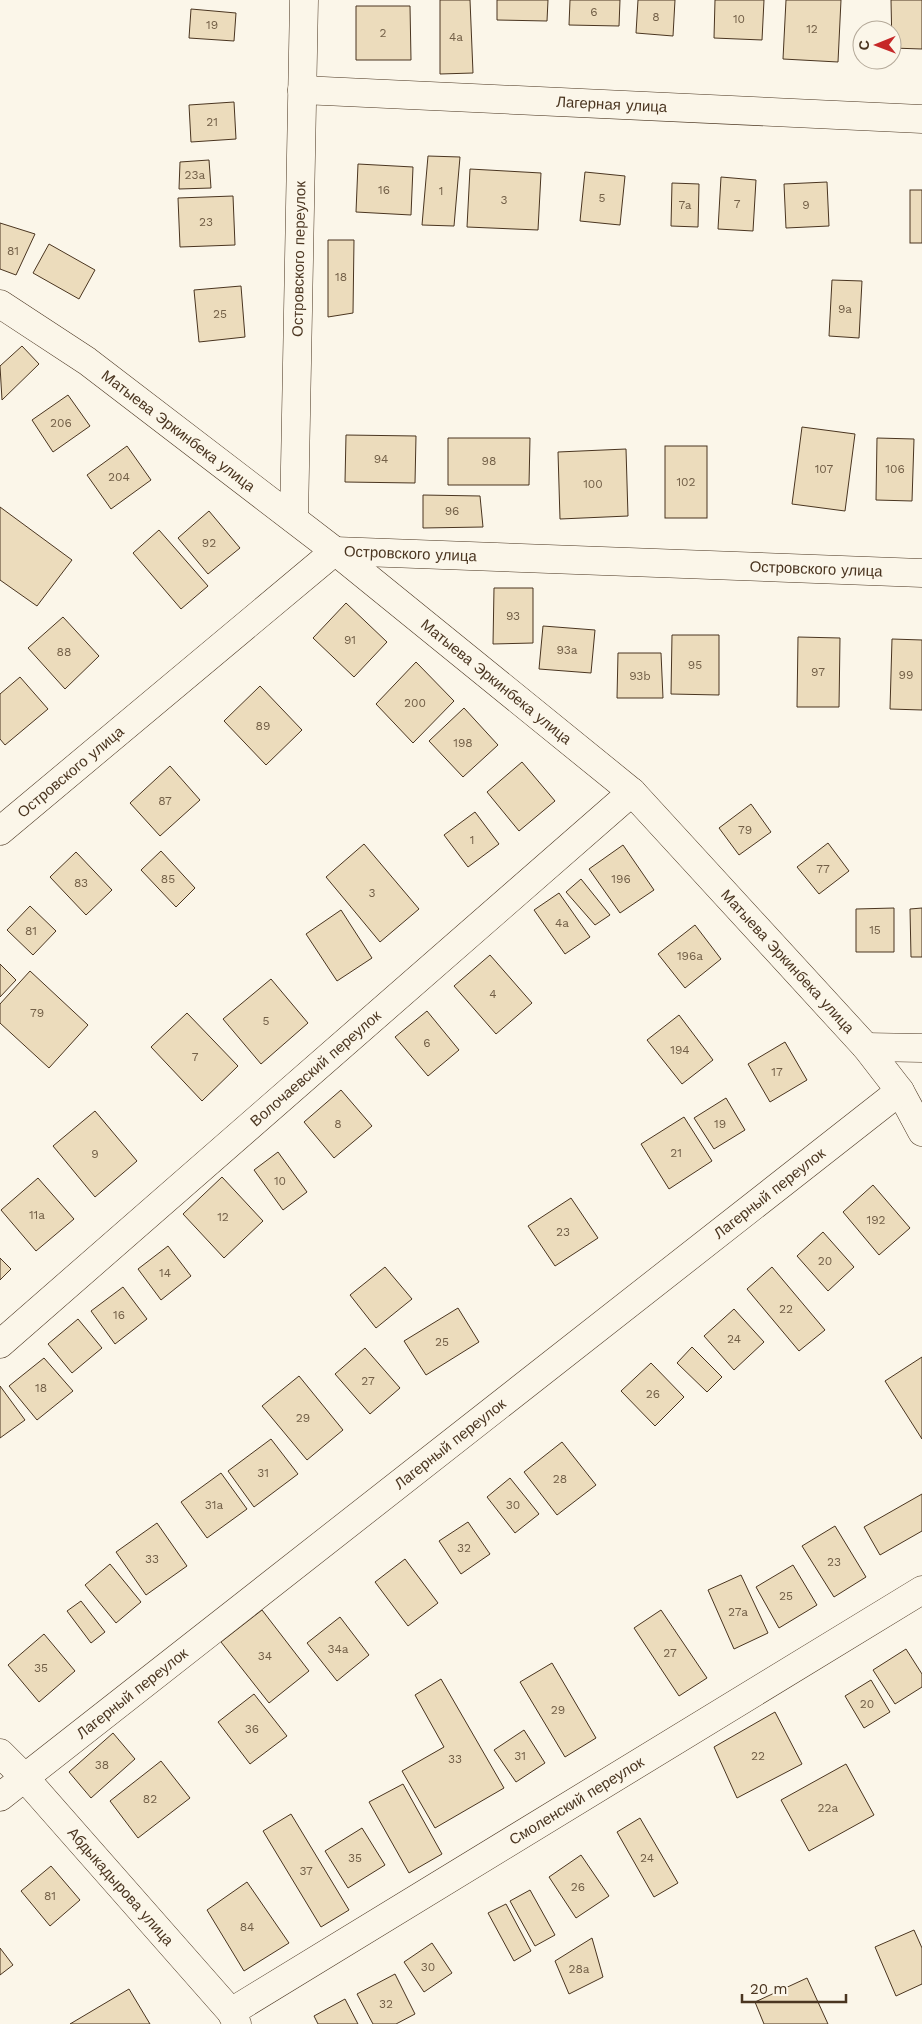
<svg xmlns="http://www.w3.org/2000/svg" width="922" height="2024" font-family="'Work Sans',sans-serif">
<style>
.building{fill:#ecdcbc;stroke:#4a3520}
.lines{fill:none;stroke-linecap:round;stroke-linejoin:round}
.street-casing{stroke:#4a3520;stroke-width:29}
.street{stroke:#fbf6e9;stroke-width:28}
.labels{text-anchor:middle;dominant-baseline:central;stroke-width:4;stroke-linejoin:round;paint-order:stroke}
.number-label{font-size:12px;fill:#725f47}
.street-label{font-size:15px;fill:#4a3520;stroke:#fbf6e9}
</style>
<rect width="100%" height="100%" fill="#fbf6e9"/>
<g class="building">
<polygon points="440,0 470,0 473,73 440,74"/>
<polygon points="497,0 548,0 547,21 497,20"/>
<polygon points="570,0 620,0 619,26 569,25"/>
<polygon points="638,0 675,0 673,36 636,33"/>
<polygon points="715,0 764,0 762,40 714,38"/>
<polygon points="786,0 841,0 838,62 783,59"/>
<polygon points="891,0 922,0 922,49 892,48"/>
<polygon points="356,6 410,6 411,60 356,60"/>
<polygon points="191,9 236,13 234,41 189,38"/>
<polygon points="234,102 236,139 191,142 189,105"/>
<polygon points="428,156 460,157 454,226 422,225"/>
<polygon points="209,160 211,188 179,189 180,162"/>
<polygon points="358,164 413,167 411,215 356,212"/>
<polygon points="470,169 541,173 538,230 467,227"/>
<polygon points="585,172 625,176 620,225 580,221"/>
<polygon points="721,177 756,180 753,231 718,229"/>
<polygon points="827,182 829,226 786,228 784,184"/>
<polygon points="672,183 699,184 698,227 671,226"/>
<rect x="910" y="190" width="12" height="53"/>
<polygon points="233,196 235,245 180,247 178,198"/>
<polygon points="0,223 35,234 16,275 0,269"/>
<polygon points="328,240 354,240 353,313 328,317"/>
<polygon points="49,244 95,270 79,299 33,273"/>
<polygon points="832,280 862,281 859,338 829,336"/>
<polygon points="241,286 245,337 199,342 194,290"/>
<polygon points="22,346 39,364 2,400 0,366"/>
<polygon points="68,395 90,426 53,452 32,420"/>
<polygon points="802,427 855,434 845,511 792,504"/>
<polygon points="346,435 416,436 415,483 345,482"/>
<polygon points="448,438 530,438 529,485 448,485"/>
<polygon points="877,438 914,439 912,501 876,500"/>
<polygon points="127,446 151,480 111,509 87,475"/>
<rect x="665" y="446" width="42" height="72"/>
<polygon points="626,449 628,516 560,519 558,452"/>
<polygon points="423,495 480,496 483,527 423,528"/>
<polygon points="0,507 72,560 37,606 0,580"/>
<polygon points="209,511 240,548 208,574 178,538"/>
<polygon points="159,530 208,586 181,609 133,553"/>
<polygon points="494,588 533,588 533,643 493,644"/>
<polygon points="346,603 387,642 354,677 313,638"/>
<polygon points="63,617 99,656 65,689 28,648"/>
<polygon points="543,626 595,630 591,673 539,669"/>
<polygon points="672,635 719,635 719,695 671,694"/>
<polygon points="798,637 840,638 839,707 797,707"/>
<polygon points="892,639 922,640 922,710 890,709"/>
<polygon points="618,653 661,653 663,698 617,698"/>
<polygon points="416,662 454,701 413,743 376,704"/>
<polygon points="20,677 48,709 5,745 0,739 0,694"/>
<polygon points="260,686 302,730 266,765 224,721"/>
<polygon points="464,708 498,745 463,777 429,741"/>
<polygon points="522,762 555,801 519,831 487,792"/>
<polygon points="170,766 200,800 160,836 130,803"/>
<polygon points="751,804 771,832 739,855 719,828"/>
<polygon points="475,812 499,844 468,867 444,835"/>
<polygon points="828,843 849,871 819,894 797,867"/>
<polygon points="364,844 419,909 380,942 326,877"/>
<polygon points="623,845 654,890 620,913 589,869"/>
<polygon points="161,851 195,888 176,907 141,870"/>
<polygon points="76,852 112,890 86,915 50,877"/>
<polygon points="581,879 610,915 595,925 566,892"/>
<polygon points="559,893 590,937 565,954 534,910"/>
<polygon points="30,906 56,931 33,955 7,930"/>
<polygon points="894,908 894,952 856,952 856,909"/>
<polygon points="922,908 922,957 911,957 910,909"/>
<polygon points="341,910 372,958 337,981 306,934"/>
<polygon points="695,925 721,959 685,988 658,954"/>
<polygon points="490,955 532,1003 496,1034 454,986"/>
<polygon points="0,964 16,980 0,997"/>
<polygon points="30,971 88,1025 49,1068 0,1023 0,1004"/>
<polygon points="271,979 308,1023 261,1064 223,1019"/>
<polygon points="427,1011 459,1050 428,1076 395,1037"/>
<polygon points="187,1013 238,1066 202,1101 151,1047"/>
<polygon points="679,1015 713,1060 682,1084 647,1040"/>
<polygon points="785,1042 807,1080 770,1102 748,1064"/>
<polygon points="341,1090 372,1126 334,1158 304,1122"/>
<polygon points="726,1098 745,1130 714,1149 694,1118"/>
<polygon points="95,1111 137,1161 95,1197 53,1146"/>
<polygon points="684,1117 712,1161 669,1189 641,1144"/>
<polygon points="278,1152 307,1192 283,1210 254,1170"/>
<polygon points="222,1177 263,1221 224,1258 183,1214"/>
<polygon points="38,1178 74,1219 36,1251 1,1210"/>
<polygon points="873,1185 910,1228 879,1255 843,1212"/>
<polygon points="571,1198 598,1238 555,1266 528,1226"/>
<polygon points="823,1232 854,1267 828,1291 797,1256"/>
<polygon points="168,1246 191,1276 161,1300 138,1269"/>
<polygon points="0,1258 11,1269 0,1280"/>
<polygon points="385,1267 412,1299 376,1328 350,1295"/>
<polygon points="772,1267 825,1330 799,1351 747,1289"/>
<polygon points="123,1287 147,1319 115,1344 91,1311"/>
<polygon points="458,1308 479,1342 426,1375 404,1341"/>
<polygon points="734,1309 764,1342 734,1370 704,1336"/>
<polygon points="78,1319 102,1348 72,1373 48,1344"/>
<polygon points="692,1347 722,1377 707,1392 677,1363"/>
<polygon points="365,1348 400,1388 370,1414 335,1374"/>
<polygon points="922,1357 922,1439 885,1381"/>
<polygon points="44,1358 73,1391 37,1420 9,1386"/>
<polygon points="651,1363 684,1397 655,1426 621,1391"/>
<polygon points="299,1376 343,1430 307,1460 262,1406"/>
<polygon points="0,1386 25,1420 0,1438"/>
<polygon points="271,1439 298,1474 254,1507 228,1471"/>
<polygon points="562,1442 596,1485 557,1515 524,1472"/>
<polygon points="221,1473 247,1509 207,1538 181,1502"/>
<polygon points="510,1478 539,1514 515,1533 487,1497"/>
<polygon points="922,1494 922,1531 880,1555 864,1527"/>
<polygon points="468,1522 490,1554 461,1574 439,1541"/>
<polygon points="157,1523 187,1566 146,1595 116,1552"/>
<polygon points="835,1526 866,1577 834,1597 802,1546"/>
<polygon points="405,1559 438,1603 408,1626 375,1582"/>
<polygon points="110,1564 141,1602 116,1623 85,1585"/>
<polygon points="793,1565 817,1605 779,1628 756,1587"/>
<polygon points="741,1575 768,1633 734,1649 708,1590"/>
<polygon points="81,1601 105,1632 91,1643 67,1611"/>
<polygon points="262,1610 309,1671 269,1703 221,1642"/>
<polygon points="661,1610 707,1678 679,1696 634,1628"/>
<polygon points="340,1617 369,1655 337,1681 307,1643"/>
<polygon points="44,1634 75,1671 39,1702 8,1665"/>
<polygon points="906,1649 922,1674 922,1687 895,1704 873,1670"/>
<polygon points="552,1663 596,1738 565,1757 520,1682"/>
<polygon points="441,1679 504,1788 435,1828 402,1771 444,1747 415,1695"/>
<polygon points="871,1680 890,1712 864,1728 845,1696"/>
<polygon points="254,1694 287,1736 250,1764 218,1722"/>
<polygon points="775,1712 802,1764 737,1798 714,1747"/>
<polygon points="524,1730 545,1763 516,1782 494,1750"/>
<polygon points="113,1733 135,1759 91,1798 69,1772"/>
<polygon points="161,1761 190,1798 138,1838 110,1801"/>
<polygon points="846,1764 874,1815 809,1851 781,1800"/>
<polygon points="403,1784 442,1854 409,1873 369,1802"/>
<polygon points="291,1814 349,1910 321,1927 263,1831"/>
<polygon points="640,1818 678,1883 654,1897 617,1832"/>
<polygon points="362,1828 385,1865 348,1888 325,1851"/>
<polygon points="581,1855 609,1896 576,1918 549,1877"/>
<polygon points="51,1866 80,1900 50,1926 21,1891"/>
<polygon points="247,1882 289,1943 244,1971 207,1910"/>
<polygon points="530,1890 555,1935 535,1946 510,1901"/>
<polygon points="506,1904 531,1951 514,1961 488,1913"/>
<polygon points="914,1930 922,1948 922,1984 896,1996 875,1947"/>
<polygon points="592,1938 603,1977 569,1994 555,1961"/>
<polygon points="432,1943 452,1973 424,1992 404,1962"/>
<polygon points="0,1948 13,1965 0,1975"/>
<polygon points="395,1974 415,2014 396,2024 373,2024 357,1994"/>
<polygon points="807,1978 828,2024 764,2024 755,2002"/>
<polygon points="129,1989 150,2024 70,2024"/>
<polygon points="345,1999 358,2024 318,2024 314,2016"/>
</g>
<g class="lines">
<defs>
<g id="street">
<path id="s1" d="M 302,90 L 922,119"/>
<path id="s2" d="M 0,304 L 87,361 L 335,551 L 632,792 L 866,1047 L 900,1091 L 922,1132"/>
<path id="s3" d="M 294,519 L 304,0"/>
<path id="s4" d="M 0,831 L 335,551 L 922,573"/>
<polyline points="866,1047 922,1048"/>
<path id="s5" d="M 0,1344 L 632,792"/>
<path id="s6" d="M 0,1753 L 24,1777 L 231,2012 L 237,2024"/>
<path id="s7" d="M 0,1797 L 900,1091"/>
<path id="s8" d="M 231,2012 L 922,1590"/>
</g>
</defs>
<use href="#street" class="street-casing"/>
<use href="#street" class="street"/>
</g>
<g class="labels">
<g class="number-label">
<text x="594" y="12">6</text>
<text x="656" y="17">8</text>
<text x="739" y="19">10</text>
<text x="212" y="25">19</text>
<text x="812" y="29">12</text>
<text x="383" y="33">2</text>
<text x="456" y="37">4a</text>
<text x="212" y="122">21</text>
<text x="195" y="175">23a</text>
<text x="384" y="190">16</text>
<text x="441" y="191">1</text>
<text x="602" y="198">5</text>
<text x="504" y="200">3</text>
<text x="737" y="204">7</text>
<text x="685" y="205">7a</text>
<text x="806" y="205">9</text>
<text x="206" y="222">23</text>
<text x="13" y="251">81</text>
<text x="341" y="277">18</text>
<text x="845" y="309">9a</text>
<text x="220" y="314">25</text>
<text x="61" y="423">206</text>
<text x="381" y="459">94</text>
<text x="489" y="461">98</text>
<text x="824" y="469">107</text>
<text x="895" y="469">106</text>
<text x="119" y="477">204</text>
<text x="686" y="482">102</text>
<text x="593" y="484">100</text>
<text x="452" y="511">96</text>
<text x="209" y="543">92</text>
<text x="513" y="616">93</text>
<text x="350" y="640">91</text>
<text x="567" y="650">93a</text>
<text x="64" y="652">88</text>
<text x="695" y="665">95</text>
<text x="818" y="672">97</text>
<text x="906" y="675">99</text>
<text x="640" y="676">93b</text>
<text x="415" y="703">200</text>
<text x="263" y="726">89</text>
<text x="463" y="743">198</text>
<text x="165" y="801">87</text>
<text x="745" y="830">79</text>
<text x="472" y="840">1</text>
<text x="823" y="869">77</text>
<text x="168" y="879">85</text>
<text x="621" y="879">196</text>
<text x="81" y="883">83</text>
<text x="372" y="893">3</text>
<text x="562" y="923">4a</text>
<text x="875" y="930">15</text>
<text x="31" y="931">81</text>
<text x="690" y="956">196a</text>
<text x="493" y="994">4</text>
<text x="37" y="1013">79</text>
<text x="266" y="1021">5</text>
<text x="427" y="1043">6</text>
<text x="680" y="1050">194</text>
<text x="195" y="1057">7</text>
<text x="777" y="1072">17</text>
<text x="338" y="1124">8</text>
<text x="720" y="1124">19</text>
<text x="676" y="1153">21</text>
<text x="95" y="1154">9</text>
<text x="280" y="1181">10</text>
<text x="37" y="1215">11a</text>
<text x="223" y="1217">12</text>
<text x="876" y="1220">192</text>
<text x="563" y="1232">23</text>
<text x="825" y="1261">20</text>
<text x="165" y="1273">14</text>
<text x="786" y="1309">22</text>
<text x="119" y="1315">16</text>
<text x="734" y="1339">24</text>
<text x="442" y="1342">25</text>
<text x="368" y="1381">27</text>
<text x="41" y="1388">18</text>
<text x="653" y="1394">26</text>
<text x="303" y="1418">29</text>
<text x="263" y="1473">31</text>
<text x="560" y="1479">28</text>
<text x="214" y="1505">31a</text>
<text x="513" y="1505">30</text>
<text x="464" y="1548">32</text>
<text x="152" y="1559">33</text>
<text x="834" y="1562">23</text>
<text x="786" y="1596">25</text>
<text x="738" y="1612">27a</text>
<text x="338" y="1649">34a</text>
<text x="670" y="1653">27</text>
<text x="265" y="1656">34</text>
<text x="41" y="1668">35</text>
<text x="867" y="1704">20</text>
<text x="558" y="1710">29</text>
<text x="252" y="1729">36</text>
<text x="520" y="1756">31</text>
<text x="758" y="1756">22</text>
<text x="455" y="1759">33</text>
<text x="102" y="1765">38</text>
<text x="150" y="1799">82</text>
<text x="828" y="1808">22a</text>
<text x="355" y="1858">35</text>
<text x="647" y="1858">24</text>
<text x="306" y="1871">37</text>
<text x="578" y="1887">26</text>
<text x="50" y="1896">81</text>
<text x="247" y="1927">84</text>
<text x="428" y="1967">30</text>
<text x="579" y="1969">28a</text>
<text x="386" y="2004">32</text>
</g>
<g class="street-label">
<text stroke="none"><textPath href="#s1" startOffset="310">Лагерная улица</textPath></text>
<text stroke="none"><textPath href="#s3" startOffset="260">Островского переулок</textPath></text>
<text stroke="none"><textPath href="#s2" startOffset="219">Матыева Эркинбека улица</textPath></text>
<text stroke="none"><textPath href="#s4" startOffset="512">Островского улица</textPath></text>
<text stroke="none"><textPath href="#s4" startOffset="918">Островского улица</textPath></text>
<text stroke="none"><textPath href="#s2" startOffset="624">Матыева Эркинбека улица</textPath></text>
<text stroke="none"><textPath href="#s4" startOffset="92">Островского улица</textPath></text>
<text stroke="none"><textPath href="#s2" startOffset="1029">Матыева Эркинбека улица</textPath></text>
<text stroke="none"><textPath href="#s5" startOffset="419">Волочаевский переулок</textPath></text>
<text stroke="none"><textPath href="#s7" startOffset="978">Лагерный переулок</textPath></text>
<text stroke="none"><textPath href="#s7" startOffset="572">Лагерный переулок</textPath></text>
<text stroke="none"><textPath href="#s7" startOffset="168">Лагерный переулок</textPath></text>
<text stroke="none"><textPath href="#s8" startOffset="405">Смоленский переулок</textPath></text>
<text stroke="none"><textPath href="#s6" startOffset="180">Абдыкадырова улица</textPath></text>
</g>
</g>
<g transform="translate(877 45) rotate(269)"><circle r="24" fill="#fbf6e9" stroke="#b4a999"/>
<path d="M0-4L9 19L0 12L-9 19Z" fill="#c62828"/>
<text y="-8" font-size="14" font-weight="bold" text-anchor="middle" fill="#4a3520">С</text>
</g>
<path d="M742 1994v8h104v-8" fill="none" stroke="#4a3520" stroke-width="2.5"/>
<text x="750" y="1994" font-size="15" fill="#4a3520" stroke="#fbf6e9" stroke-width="4" paint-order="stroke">20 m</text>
</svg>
